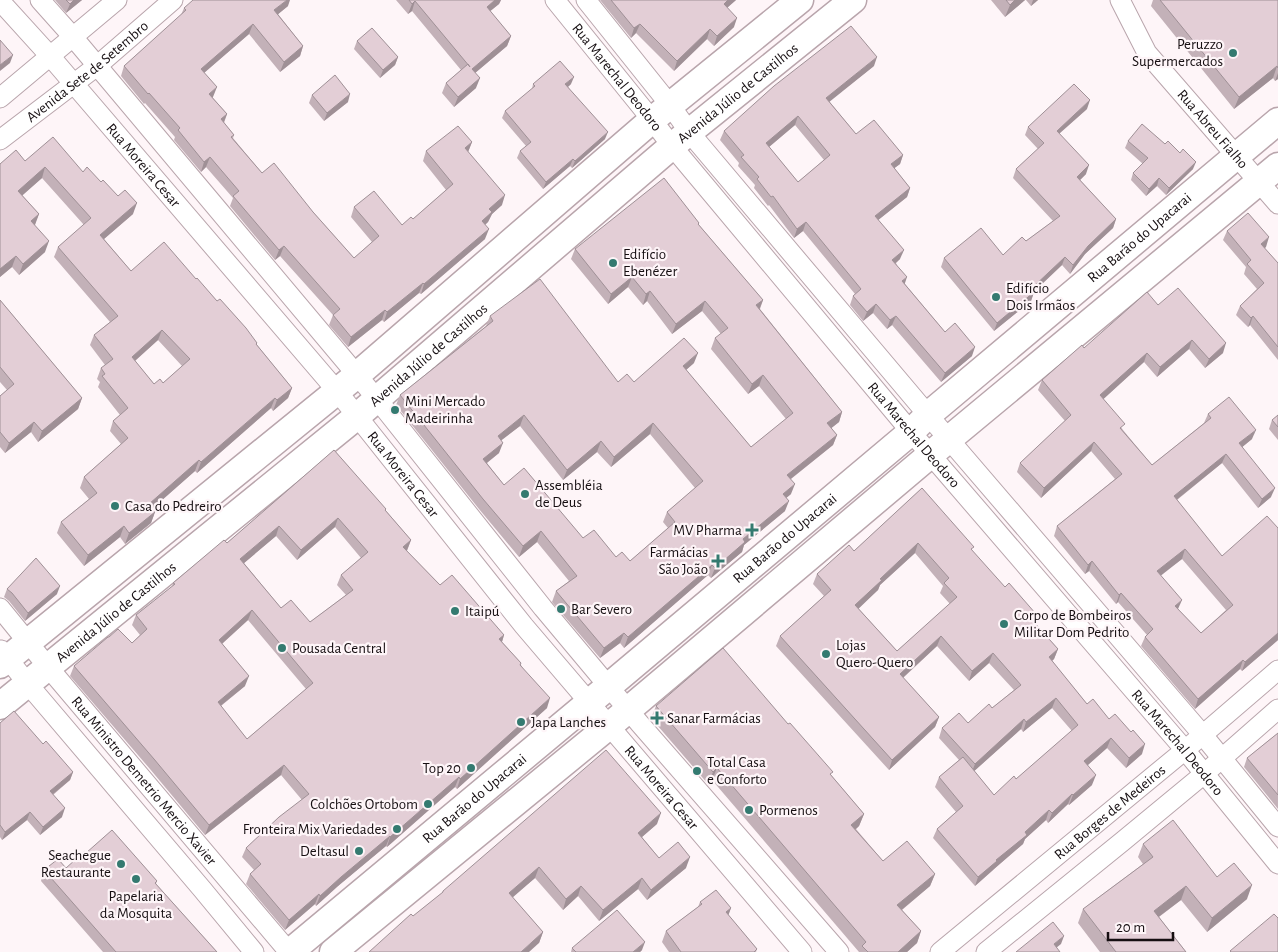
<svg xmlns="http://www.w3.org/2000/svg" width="1278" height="952" font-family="'Alegreya Sans',sans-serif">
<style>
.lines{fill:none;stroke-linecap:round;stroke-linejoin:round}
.street-casing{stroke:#b9a5ac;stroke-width:21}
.secondary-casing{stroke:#b9a5ac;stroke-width:29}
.street{stroke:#fff;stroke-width:19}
.secondary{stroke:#fff;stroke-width:26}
.wall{fill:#c3b1b8;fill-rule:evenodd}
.shaded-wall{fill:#9f9096}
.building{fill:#e3ced6;stroke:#9f9096;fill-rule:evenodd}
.poi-dot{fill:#347a70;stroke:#fef5f8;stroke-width:2}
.labels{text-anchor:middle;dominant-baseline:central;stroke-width:4.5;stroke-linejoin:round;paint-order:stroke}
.poi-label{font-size:15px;fill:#160f12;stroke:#fef5f8;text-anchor:start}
.street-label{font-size:15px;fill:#160f12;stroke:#fef5f8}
</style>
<rect width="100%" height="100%" fill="#fef5f8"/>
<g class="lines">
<defs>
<g id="street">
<polyline points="40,0 73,37 377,399 543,608 640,724 839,952"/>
<path id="s1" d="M 555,0 L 652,120 L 672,146 L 911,432 L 1185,750 L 1278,864"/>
<polyline points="586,0 670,105 690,133 928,415 1202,734 1278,827"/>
<path id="s2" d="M 1120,0 L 1147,53 L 1278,204"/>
<path id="s3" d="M 0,1 L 50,56 L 337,391 L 524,626 L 802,952"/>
<polyline points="0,98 117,0"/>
<path id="s4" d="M 0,140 L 97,66 L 173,0"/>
<path id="s5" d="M 0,608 L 48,667 L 289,952"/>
<polyline points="1,650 27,683 202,889 254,952"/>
<path id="s6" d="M 940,952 L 1185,750 L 1278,670"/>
<polyline points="986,952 1123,841 1204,774 1278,709"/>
</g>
<g id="secondary">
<polyline points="0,665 357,375 652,120 800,0"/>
<path id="s7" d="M 0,706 L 356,417 L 672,146 L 853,0"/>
<path id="s8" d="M 290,952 L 609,686 L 911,432 L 928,415 L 1278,121"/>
<polyline points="333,952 609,726 949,439 1278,166"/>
</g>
</defs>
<use href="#street" class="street-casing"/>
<use href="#secondary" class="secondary-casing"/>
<use href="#street" class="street"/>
<use href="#secondary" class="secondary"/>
</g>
<g class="wall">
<polygon points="55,0 82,0 66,13"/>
<polygon points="396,0 501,0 499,4 490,11 511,36 507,46 475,73 476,88 454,107 442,93 446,83 461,70 412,11 408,14"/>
<polygon points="600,0 736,0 727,8 734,27 714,46 707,39 674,71 636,33 631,38"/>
<polygon points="991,0 1025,0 1005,17"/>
<polygon points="1026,0 1038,0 1031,6"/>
<polygon points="1153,0 1278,0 1278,79 1275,81 1273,78 1234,109 1151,6"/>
<polygon points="288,6 278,14 303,46 300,56 280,72 249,34 204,73 213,98 227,114 224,123 234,135 233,138 262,173 313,212 354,258 372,242 351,217 354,207 402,225 413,219 446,190 423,161 426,151 472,142 468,152 502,205 492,214 488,222 485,225 485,239 421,294 419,293 384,322 382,320 348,347 329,325 333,315 280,256 275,260 230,206 233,198 206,167 201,172 174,140 175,137 145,103 144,104 121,76 124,66 181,15 184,8"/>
<polygon points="357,41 398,57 395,65 380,78 354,49"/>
<path d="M 874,66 L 829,101 L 856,134 L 903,155 L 900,164 L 894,168 L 910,188 L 907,197 L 878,220 L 900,259 L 896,263 L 905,284 L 945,332 L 972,356 L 941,382 L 892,325 L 887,329 L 873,313 L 863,321 L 850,305 L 853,296 L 855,294 L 803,231 L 794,238 L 769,205 L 768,206 L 754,188 L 755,185 L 738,166 L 739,163 L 720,140 L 724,131 ZM 795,125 L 824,160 L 798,182 L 769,147 Z"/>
<polygon points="533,84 571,84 568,87 605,139 572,168 570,166 543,189 517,158 520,151 526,146 502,118 505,111 532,89"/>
<polygon points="312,95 348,102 324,121 309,103"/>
<polygon points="1087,109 1059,134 1086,174 1080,180 1116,219 1113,228 1085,254 1070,274 1062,265 1034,292 1031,301 994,331 941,267 944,258 1003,255 1026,241 1053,221 1013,178 1016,169 1038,149 1025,135 1028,127"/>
<polygon points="1128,141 1193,169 1166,195 1157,186 1146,196 1131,180 1133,173 1143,164 1125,148"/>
<path d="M 25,161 L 83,172 L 101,182 L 133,214 L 104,239 L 131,271 L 196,279 L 257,343 L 257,345 L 292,388 L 288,398 L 273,411 L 271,408 L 197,473 L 195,471 L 152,509 L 155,512 L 151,523 L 125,544 L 120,537 L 84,566 L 57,533 L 61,522 L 89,499 L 80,488 L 84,477 L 121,444 L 110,431 L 113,421 L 120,415 L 98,387 L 100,382 L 97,379 L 101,368 L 105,365 L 90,345 L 94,335 L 110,322 L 54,257 L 58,247 L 84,225 L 42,178 L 22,195 L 39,214 L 34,225 L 45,252 L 19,275 L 12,267 L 0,277 L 0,164 ZM 158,340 L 182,366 L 163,383 L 154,384 L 135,361 Z"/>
<path d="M 699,223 L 699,225 L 763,300 L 760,309 L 842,412 L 839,422 L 831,428 L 837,435 L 833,445 L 791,479 L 791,494 L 786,498 L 785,511 L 744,545 L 742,552 L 711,578 L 708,575 L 624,648 L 620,643 L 600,658 L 552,602 L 556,591 L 569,581 L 537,542 L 519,557 L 479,509 L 396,405 L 400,395 L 486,326 L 490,316 L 618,382 L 634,382 L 694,363 L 686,370 L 751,447 L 786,419 L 759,386 L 748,394 L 711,349 L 715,338 L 721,334 L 702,311 L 672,334 L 647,301 L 643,305 L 628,287 L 608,304 L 571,259 L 575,249 ZM 520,426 L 563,480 L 597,452 L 611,467 L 650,434 L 695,488 L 667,512 L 663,522 L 668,528 L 630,561 L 616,557 L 583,538 L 504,485 L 487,463 L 499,453 L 501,440 Z"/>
<polygon points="1227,231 1266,247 1264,248 1278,263 1278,360 1250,325 1248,327 1236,315 1240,306 1257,289 1244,274 1246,267 1223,240"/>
<polygon points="0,300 82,398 78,409 38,442 31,432 5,453 0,447 0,396 7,390 0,382"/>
<path d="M 1158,305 L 1223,353 L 1205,368 L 1189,349 L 1157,377 L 1144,362 L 1103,399 L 1123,430 L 1152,465 L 1204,423 L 1208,414 L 1252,439 L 1242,447 L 1271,497 L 1258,508 L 1222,463 L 1177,500 L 1222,556 L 1278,528 L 1278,640 L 1242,671 L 1240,669 L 1195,709 L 1141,646 L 1145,637 L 1147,635 L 1118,602 L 1116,604 L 1089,571 L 1085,574 L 1054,536 L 1057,526 L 1115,479 L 1091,451 L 1041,498 L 1017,472 L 1020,463 L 1065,421 L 1038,390 L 1042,380 L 1084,348 ZM 1182,559 L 1226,610 L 1201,633 L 1178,609 L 1160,575 Z"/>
<polygon points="1278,415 1278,440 1269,429 1272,420"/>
<path d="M 334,450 L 411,540 L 407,551 L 440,585 L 504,635 L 502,642 L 521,663 L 521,665 L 547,708 L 457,789 L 455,787 L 387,847 L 386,846 L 338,886 L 316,906 L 315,904 L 285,930 L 246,884 L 250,874 L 254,870 L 242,857 L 246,848 L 302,800 L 281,775 L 205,835 L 150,769 L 70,676 L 74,666 L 109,637 L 132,643 L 140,635 L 132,625 L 136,615 L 172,587 L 173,583 L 227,543 ZM 335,527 L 361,558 L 341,575 L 337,585 L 346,595 L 310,622 L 281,608 L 244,563 L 276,536 L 297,560 ZM 248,620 L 306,689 L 247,739 L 221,706 L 245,686 L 222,644 Z"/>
<path d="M 922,488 L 972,551 L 1058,649 L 1054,659 L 1052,661 L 1087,704 L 1109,719 L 1142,754 L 1126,768 L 1107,748 L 1088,765 L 1092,785 L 1069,805 L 1068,804 L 1048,823 L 1046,820 L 1025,839 L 1023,844 L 994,869 L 993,870 L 975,886 L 933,838 L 937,829 L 956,812 L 935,787 L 939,777 L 959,760 L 939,738 L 942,728 L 968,723 L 992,708 L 1014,690 L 989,663 L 969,681 L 937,646 L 903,678 L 939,717 L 935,727 L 889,770 L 776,646 L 780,636 L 824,596 L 813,584 L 817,574 L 854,551 ZM 915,553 L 943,586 L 940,593 L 950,604 L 897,651 L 858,608 L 878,590 L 880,585 ZM 1052,708 L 1072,731 L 1016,779 L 994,795 L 974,771 L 1021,729 L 1023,732 Z"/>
<polygon points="7,589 57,594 25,621 9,601 4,597"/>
<polygon points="656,706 831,775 864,814 859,826 856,829 883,861 935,874 930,886 902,910 921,931 917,943 907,952 859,952 712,780 708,784 651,718"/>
<polygon points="0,723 43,744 73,772 70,780 53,795 62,817 40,835 27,820 2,840 0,837"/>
<polygon points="1278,733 1278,809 1244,767 1247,758"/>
<polygon points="657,824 642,837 659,858 686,868 647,900 638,889 599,921 578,896 563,910 535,878 512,897 543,932 539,943 369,952 442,893 443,891"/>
<polygon points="1143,844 1217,877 1247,899 1207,932 1181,900 1159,917 1186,952 1100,952 1078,923 1083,909 1143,864 1138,857"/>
<polygon points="86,853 157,881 156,884 217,952 103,952 41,881 44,870 66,868"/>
<polygon points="700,902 731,908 728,915 757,949 756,952 669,952 662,942 666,931 698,907"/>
<polygon points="572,948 642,950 640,952 571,952"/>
</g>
<g class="shaded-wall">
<polygon points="74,0 82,0 66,13 70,4"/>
<polygon points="287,0 290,0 288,6 271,20 274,10"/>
<polygon points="495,0 501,0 499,4 483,17 487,7"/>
<polygon points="728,0 736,0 721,13 724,4"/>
<polygon points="1015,0 1025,0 1005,17 1010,5"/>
<polygon points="1033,0 1038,0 1031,6"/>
<polygon points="415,1 412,11 408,14 412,4"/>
<polygon points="737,18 734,27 714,46 717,36"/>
<polygon points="253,24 249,34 197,79 201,69"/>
<polygon points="640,24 636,33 631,38 634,28"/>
<polygon points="710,29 707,39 674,71 677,61"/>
<polygon points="511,36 507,46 468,79 472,69"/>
<polygon points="303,46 300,56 280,72 284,62"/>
<polygon points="13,55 10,63 0,71 0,65"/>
<polygon points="398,57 395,65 380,78 383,70"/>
<polygon points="877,57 874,66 823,107 826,98"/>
<polygon points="1277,66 1273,78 1234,109 1239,97"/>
<polygon points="1278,73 1278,79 1275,81"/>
<polygon points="574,77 571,84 563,91 565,84"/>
<polygon points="480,78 476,88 454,107 458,97"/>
<polygon points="217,87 213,97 206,104 209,94"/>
<polygon points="350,94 348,102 324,121 327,113"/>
<polygon points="1090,100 1087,109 1053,139 1057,131"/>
<polygon points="227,114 223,124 221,119"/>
<polygon points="798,116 795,125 763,152 766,143"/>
<polygon points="608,132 605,139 572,168 575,161"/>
<polygon points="472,142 468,152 465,148"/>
<polygon points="903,155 900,164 888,173 891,164"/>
<polygon points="210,157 206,167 201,172 204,162"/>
<polygon points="573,159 570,166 543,189 546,182"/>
<polygon points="1196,162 1193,169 1166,195 1169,188"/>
<polygon points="1089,165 1086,174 1074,186 1077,177"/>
<polygon points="45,167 42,178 15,202 18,191"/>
<polygon points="1159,178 1157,186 1146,196 1149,189"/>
<polygon points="910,188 907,197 872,225 875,216"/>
<polygon points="505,195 502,205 492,214 488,222 478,231 482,221 489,209"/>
<polygon points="137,203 133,214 97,245 100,235"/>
<polygon points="39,214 35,225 27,232 31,221"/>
<polygon points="1116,219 1113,228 1085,254 1070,274 1073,265 1088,246"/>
<polygon points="806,222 803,231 794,238 797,229"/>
<polygon points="489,229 485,239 421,294 424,284"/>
<polygon points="1269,237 1266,247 1258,254 1261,244"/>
<polygon points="49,241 45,252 19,275 23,264"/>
<polygon points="284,246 280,256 275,260 279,250"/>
<polygon points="904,250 900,259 889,269 892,260"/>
<polygon points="16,256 12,267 0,277 0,269"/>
<polygon points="1065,257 1062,265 1029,296 1034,292 1031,301 994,331 997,323 1031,289"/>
<polygon points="632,277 628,287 608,304 611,294"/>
<polygon points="907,277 904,286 902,281"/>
<polygon points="423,283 419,293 384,322 387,312"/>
<polygon points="650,291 647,301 643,305 646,294"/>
<polygon points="763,300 759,310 756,305"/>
<polygon points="705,301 702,311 672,334 676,324"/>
<polygon points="876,304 873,313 863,321 867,312"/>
<polygon points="385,310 382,320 348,347 351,337"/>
<polygon points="896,316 892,325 887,329 890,320"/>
<polygon points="1253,316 1250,325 1248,327 1251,318"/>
<polygon points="162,330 158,340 128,367 132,357"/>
<polygon points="1192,340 1189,349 1157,377 1160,367"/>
<polygon points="1226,343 1223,353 1205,368 1209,359"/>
<polygon points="975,347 972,356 941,382 945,373"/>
<polygon points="698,353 694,363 679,376 683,366"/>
<polygon points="1147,353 1144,362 1097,405 1100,395"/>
<polygon points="763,375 759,386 748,394 752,384"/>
<polygon points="292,388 288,398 273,411 277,400"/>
<polygon points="82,398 78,409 38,442 42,431"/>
<polygon points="275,398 271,408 197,473 201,462"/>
<polygon points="842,412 839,422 824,434 827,423"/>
<polygon points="524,415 520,426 494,446 498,436"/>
<polygon points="34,422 31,432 5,453 9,443"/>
<polygon points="653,423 650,434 611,467 614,457"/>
<polygon points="1256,430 1252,439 1235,453 1239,443"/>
<polygon points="837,435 833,445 783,485 787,475"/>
<polygon points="601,441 597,452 563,480 567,470"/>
<polygon points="1094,442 1091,451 1041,498 1044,488"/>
<polygon points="503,443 499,453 479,469 483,459"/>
<polygon points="1226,454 1222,463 1170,505 1174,496"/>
<polygon points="199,460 195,471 145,515 149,504"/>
<polygon points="795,484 791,494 779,504 783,494"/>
<polygon points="1275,488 1271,497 1258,508 1262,499"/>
<polygon points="789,501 785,511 744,545 742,552 711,578 715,568 743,539"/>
<polygon points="155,512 151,523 125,544 129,533"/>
<polygon points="338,518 335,527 297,560 301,550"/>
<polygon points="124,526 120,537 84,566 88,555"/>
<polygon points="279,526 276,536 237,569 240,559"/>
<polygon points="541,531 537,542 519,557 523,546"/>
<polygon points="411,540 407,550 399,557 403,547"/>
<polygon points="918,543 915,553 880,585 878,590 852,615 855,605 880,579"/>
<polygon points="1185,549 1182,559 1154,581 1157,571"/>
<polygon points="1092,561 1089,571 1085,574 1088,565"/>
<polygon points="712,565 708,575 624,648 628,637"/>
<polygon points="60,586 57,594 25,621 28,613"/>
<polygon points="1121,593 1118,602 1116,604 1119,595"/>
<polygon points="1182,600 1178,609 1175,606"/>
<polygon points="252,610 248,620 215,650 219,640"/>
<polygon points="1036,614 1033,624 1031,619"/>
<polygon points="624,633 620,643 600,658 604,648"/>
<polygon points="1278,633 1278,640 1242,671 1245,662"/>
<polygon points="504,635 501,645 499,639"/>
<polygon points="941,636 937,646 896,684 900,674"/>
<polygon points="1058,649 1054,659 1045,667 1049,657"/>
<polygon points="993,653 989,663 969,681 972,671"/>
<polygon points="1243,660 1240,669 1195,709 1198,699"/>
<polygon points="249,676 245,686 214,711 218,702"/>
<polygon points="550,698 547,708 457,789 460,779"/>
<polygon points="1056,698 1052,708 1023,732 1026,722"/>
<polygon points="939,717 935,727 889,770 892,760"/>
<polygon points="1024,719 1021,729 971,774 975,764"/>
<polygon points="1111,738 1107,748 1081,771 1084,761"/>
<polygon points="1145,744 1142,754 1126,768 1129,758"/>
<polygon points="284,765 281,775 205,835 209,825"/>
<polygon points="717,768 712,780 708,784 713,772"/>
<polygon points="73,772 70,780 47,799 50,791"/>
<polygon points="1096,775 1092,785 1069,805 1073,795"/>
<polygon points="459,777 455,787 387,847 390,837"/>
<polygon points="1072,794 1068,804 1048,823 1052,813"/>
<polygon points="65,808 62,817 40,835 43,827"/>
<polygon points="1049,810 1046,820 1025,839 1023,844 994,869 993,870 975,886 978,877 1025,832"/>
<polygon points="30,812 27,820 2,840 5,832"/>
<polygon points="661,813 657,824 635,843 638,833"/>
<polygon points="864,814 859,826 847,837 851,825"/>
<polygon points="390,836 386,846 338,886 316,906 320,896 341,877"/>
<polygon points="690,857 686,868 647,900 651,890"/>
<polygon points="539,867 535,878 505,904 509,893"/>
<polygon points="935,874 930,886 893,917 897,905"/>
<polygon points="642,878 638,889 599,921 603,910"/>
<polygon points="1252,885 1247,899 1207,932 1212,918"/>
<polygon points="581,886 578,896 563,910 566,899"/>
<polygon points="1186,886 1181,900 1149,924 1154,911"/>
<polygon points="319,894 315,904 285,930 289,920"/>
<polygon points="731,908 727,919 726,912"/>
<polygon points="921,931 917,943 907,952 898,952"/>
<polygon points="543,932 539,943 529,952 521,952"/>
<polygon points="1064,936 1061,944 1051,952 1054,944"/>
<polygon points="645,942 642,950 640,952 633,952"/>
</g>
<g class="building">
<polygon points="66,0 74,0 70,4"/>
<polygon points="193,0 287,0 274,10 303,46 284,62 253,24 201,69 217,87 209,94 227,114 221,119 234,135 231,137 262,173 274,163 313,212 354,258 379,236 354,207 374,191 402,225 411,217 413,219 453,184 426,151 458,126 472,142 465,148 505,195 489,209 492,212 482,221 489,229 424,284 423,283 387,312 385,310 351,337 333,315 340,309 284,246 279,250 233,196 239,191 210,157 204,162 178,130 180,128 149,93 148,94 124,66 186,10 184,8"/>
<polygon points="409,0 495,0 487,7 511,36 472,69 480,78 458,97 446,83 468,64 470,67 415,1 412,4"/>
<polygon points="611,0 728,0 724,4 737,18 717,36 710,29 677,61 640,24 634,28"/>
<polygon points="1006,0 1015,0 1010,5"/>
<polygon points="1160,0 1278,0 1278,68 1277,66 1239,97"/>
<path d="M 851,26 L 877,57 L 826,98 L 856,134 L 874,120 L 903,155 L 891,164 L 910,188 L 875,216 L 904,250 L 892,260 L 907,277 L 902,281 L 945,332 L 955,323 L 975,347 L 945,373 L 896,316 L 890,320 L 876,304 L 867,312 L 853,296 L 861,289 L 806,222 L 797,229 L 773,196 L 771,197 L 757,179 L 759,177 L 741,157 L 744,155 L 724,131 L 774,86 ZM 798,116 L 830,155 L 798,182 L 766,143 Z"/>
<polygon points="372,28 398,57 383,70 357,41"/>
<polygon points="0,40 13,55 0,65"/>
<polygon points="560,61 574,77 565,84 608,132 575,161 573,159 546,182 520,151 531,142 505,111 535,86 533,84"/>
<polygon points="335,75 350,94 327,113 312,95"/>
<polygon points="1074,84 1090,100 1057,131 1089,165 1077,177 1116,219 1088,246 1073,265 1065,257 1031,289 1034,292 997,323 944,258 981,228 1003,255 1022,237 1026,241 1060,216 1016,169 1044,143 1028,127"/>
<polygon points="1142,124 1165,144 1168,141 1180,153 1183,149 1196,162 1169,188 1159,178 1149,189 1133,173 1148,158 1128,141"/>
<path d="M 53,137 L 83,172 L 87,167 L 101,182 L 103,180 L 118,196 L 125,190 L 137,203 L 100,235 L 131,271 L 164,242 L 196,279 L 197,278 L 217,301 L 220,299 L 246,328 L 257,343 L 256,344 L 292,388 L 277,400 L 275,398 L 201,462 L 199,460 L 149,504 L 155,512 L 129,533 L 124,526 L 88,555 L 61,522 L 97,493 L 84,477 L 128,438 L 113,421 L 128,408 L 102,376 L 105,374 L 101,368 L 113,359 L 94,335 L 118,316 L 58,247 L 91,218 L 45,167 L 18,191 L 39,214 L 31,221 L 49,241 L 23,264 L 16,256 L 0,269 L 0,164 L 16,150 L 25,161 ZM 162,330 L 190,359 L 163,383 L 160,379 L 154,384 L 132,357 Z"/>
<path d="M 664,178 L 699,223 L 698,224 L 763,300 L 756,305 L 842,412 L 827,423 L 837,435 L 787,475 L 795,484 L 783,494 L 789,501 L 743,539 L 745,542 L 715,568 L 712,565 L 628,637 L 624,633 L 604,648 L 556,591 L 577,576 L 541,531 L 523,546 L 483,499 L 400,395 L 493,321 L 490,316 L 540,279 L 618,382 L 627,374 L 634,382 L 684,338 L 698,353 L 683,366 L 751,447 L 793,413 L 763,375 L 752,384 L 715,338 L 728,328 L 705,301 L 676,324 L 650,291 L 646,294 L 632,277 L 611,294 L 575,249 ZM 524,415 L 567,470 L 601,441 L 614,457 L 653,423 L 703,481 L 667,512 L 675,522 L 630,561 L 622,552 L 616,557 L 594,530 L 583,538 L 524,468 L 504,485 L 483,459 L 503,443 L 498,436 Z"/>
<polygon points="1248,213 1269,237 1261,244 1278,263 1278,347 1253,316 1251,318 1240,306 1264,283 1247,264 1251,260 1227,231"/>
<path d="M 1178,288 L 1226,343 L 1209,359 L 1192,340 L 1160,367 L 1147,353 L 1100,395 L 1125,424 L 1120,428 L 1152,465 L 1211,418 L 1208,414 L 1229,397 L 1256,430 L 1239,443 L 1275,488 L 1262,499 L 1226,454 L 1174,496 L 1222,556 L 1267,516 L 1278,528 L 1278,633 L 1245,662 L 1243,660 L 1198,699 L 1145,637 L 1153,629 L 1121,593 L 1119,595 L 1092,561 L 1088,565 L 1057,526 L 1122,474 L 1094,442 L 1044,488 L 1020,463 L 1071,415 L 1042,380 L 1082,345 L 1084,348 L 1147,292 L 1158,305 ZM 1185,549 L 1233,605 L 1201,633 L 1175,606 L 1182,600 L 1157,571 Z"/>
<polygon points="0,300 82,398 42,431 34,422 9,443 0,432 0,396 14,384 0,367"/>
<polygon points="1278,415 1278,427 1272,420"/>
<path d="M 334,450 L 386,509 L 385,510 L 411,540 L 403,547 L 440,585 L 452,575 L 504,635 L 499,639 L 521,663 L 520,665 L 550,698 L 460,779 L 459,777 L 390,837 L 390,836 L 341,877 L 320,896 L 319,894 L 289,920 L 250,874 L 261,864 L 246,848 L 279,817 L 309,794 L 284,765 L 209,825 L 154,759 L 74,666 L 108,637 L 109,637 L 118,629 L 132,643 L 147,629 L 136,615 L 175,584 L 173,583 L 224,540 L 227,543 ZM 338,518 L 368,552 L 341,575 L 353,590 L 310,622 L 291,600 L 281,608 L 240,559 L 279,526 L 301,550 ZM 252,610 L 313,683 L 247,739 L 218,702 L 249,676 L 219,640 Z"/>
<path d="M 922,488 L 974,547 L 971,549 L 1005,587 L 1009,583 L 1036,614 L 1031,619 L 1058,649 L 1049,657 L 1087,704 L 1093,699 L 1109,719 L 1115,714 L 1131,732 L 1133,730 L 1145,744 L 1129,758 L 1111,738 L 1084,761 L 1096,775 L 1073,795 L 1072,794 L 1052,813 L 1049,810 L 1025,832 L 1027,835 L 996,860 L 997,861 L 978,877 L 937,829 L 963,806 L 939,777 L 963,757 L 994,795 L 1014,776 L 1016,779 L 1078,725 L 1056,698 L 1026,722 L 1024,719 L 975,764 L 942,728 L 959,713 L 968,723 L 989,704 L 992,708 L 1021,685 L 993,653 L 972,671 L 941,636 L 900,674 L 939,717 L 892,760 L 780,636 L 831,590 L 817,574 L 849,545 L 854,551 ZM 918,543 L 949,578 L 944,583 L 957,597 L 897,651 L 855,605 L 882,580 L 880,579 Z"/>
<polygon points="36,558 60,586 28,613 12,593 7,589"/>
<polygon points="723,648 788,724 790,723 833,772 830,774 864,814 851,825 883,861 907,841 935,874 897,905 921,931 898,952 868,952 862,946 866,942 717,768 713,772 656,706"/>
<polygon points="14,711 43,744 46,741 73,772 50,791 65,808 43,827 30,812 5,832 0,825 0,723"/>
<polygon points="1278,733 1278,795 1247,758"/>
<polygon points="606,750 661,813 638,833 659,858 678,842 690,857 651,890 642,878 603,910 581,886 566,899 539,867 509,893 543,932 521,952 369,952 411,914 413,916 443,892 443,891"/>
<polygon points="1173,820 1217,877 1234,863 1252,885 1212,918 1186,886 1154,911 1186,952 1116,952 1083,909 1153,857 1143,844"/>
<polygon points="112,830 157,881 155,883 217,952 116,952 44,870 58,859 66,868 85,851 86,853"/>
<polygon points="716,890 731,908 726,912 757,949 754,952 681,952 666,931 702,904 700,902"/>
<polygon points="617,910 645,942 633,952 576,952 572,948"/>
<polygon points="1274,914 1278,918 1278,952 1231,952 1230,951"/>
<polygon points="1053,922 1064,936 1054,944 1060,952 1016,952"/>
</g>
<g class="poi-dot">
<circle cx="1233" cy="53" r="5"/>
<circle cx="613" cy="263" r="5"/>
<circle cx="996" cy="297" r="5"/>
<circle cx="395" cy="410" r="5"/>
<circle cx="525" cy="494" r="5"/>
<circle cx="115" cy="506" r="5"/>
<path d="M749.5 522.5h5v5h5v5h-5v5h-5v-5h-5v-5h5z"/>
<path d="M715.5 553.5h5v5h5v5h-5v5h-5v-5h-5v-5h5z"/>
<circle cx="561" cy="609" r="5"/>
<circle cx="455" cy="611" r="5"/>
<circle cx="1004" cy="624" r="5"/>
<circle cx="282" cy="648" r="5"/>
<circle cx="826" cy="654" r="5"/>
<path d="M654.5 710.5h5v5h5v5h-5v5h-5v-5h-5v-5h5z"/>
<circle cx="521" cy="722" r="5"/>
<circle cx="471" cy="768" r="5"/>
<circle cx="697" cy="771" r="5"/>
<circle cx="428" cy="804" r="5"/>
<circle cx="749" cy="810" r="5"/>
<circle cx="397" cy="829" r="5"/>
<circle cx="359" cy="851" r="5"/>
<circle cx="121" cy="864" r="5"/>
<circle cx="136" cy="879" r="5"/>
</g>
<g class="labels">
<g class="poi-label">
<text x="1223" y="44" text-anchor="end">Peruzzo<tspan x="1223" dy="17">Supermercados</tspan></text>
<text x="623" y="254">Edifício<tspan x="623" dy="17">Ebenézer</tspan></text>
<text x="1006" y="288">Edifício<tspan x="1006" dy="17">Dois Irmãos</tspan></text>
<text x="405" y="401">Mini Mercado<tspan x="405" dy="17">Madeirinha</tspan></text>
<text x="535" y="485">Assembléia<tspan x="535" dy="17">de Deus</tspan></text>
<text x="125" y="506">Casa do Pedreiro</text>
<text x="742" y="530" text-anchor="end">MV Pharma</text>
<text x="708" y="552" text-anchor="end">Farmácias<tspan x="708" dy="17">São João</tspan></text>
<text x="571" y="609">Bar Severo</text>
<text x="465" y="611">Itaipú</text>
<text x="1014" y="615">Corpo de Bombeiros<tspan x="1014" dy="17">Militar Dom Pedrito</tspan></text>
<text x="836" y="645">Lojas<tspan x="836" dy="17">Quero-Quero</tspan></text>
<text x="292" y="648">Pousada Central</text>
<text x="667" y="718">Sanar Farmácias</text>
<text x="531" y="722">Japa Lanches</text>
<text x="707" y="762">Total Casa<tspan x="707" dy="17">e Conforto</tspan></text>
<text x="461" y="768" text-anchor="end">Top 20</text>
<text x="418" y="804" text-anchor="end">Colchões Ortobom</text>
<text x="759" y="810">Pormenos</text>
<text x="387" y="829" text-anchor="end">Fronteira Mix Variedades</text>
<text x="349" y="851" text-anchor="end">Deltasul</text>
<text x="111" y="855" text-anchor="end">Seachegue<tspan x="111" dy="17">Restaurante</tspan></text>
<text x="136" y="896" text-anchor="middle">Papelaria<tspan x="136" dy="17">da Mosquita</tspan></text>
</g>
<g class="street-label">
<text stroke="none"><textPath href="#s4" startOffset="111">Avenida Sete de Setembro</textPath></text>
<text stroke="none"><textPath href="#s1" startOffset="99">Rua Marechal Deodoro</textPath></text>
<text stroke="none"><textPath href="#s7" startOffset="959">Avenida Júlio de Castilhos</textPath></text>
<text stroke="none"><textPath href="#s2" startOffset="160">Rua Abreu Fialho</textPath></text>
<text stroke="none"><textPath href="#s3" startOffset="218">Rua Moreira Cesar</textPath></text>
<text stroke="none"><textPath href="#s8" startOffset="1110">Rua Barão do Upacarai</textPath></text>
<text stroke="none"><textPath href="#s7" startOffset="554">Avenida Júlio de Castilhos</textPath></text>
<text stroke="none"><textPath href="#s1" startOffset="564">Rua Marechal Deodoro</textPath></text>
<text stroke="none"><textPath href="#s3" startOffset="622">Rua Moreira Cesar</textPath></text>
<text stroke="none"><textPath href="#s8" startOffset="645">Rua Barão do Upacarai</textPath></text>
<text stroke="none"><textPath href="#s7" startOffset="149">Avenida Júlio de Castilhos</textPath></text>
<text stroke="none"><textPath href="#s1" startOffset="969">Rua Marechal Deodoro</textPath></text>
<text stroke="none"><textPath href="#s5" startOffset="225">Rua Ministro Demetrio Mercio Xavier</textPath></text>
<text stroke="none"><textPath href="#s3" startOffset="1028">Rua Moreira Cesar</textPath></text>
<text stroke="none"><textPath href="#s8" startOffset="240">Rua Barão do Upacarai</textPath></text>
<text stroke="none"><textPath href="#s6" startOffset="220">Rua Borges de Medeiros</textPath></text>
</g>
</g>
<path d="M1108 932v8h65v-8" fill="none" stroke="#160f12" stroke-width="2.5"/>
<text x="1116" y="932" font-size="15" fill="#160f12" stroke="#fef5f8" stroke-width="4" paint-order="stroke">20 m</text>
</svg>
